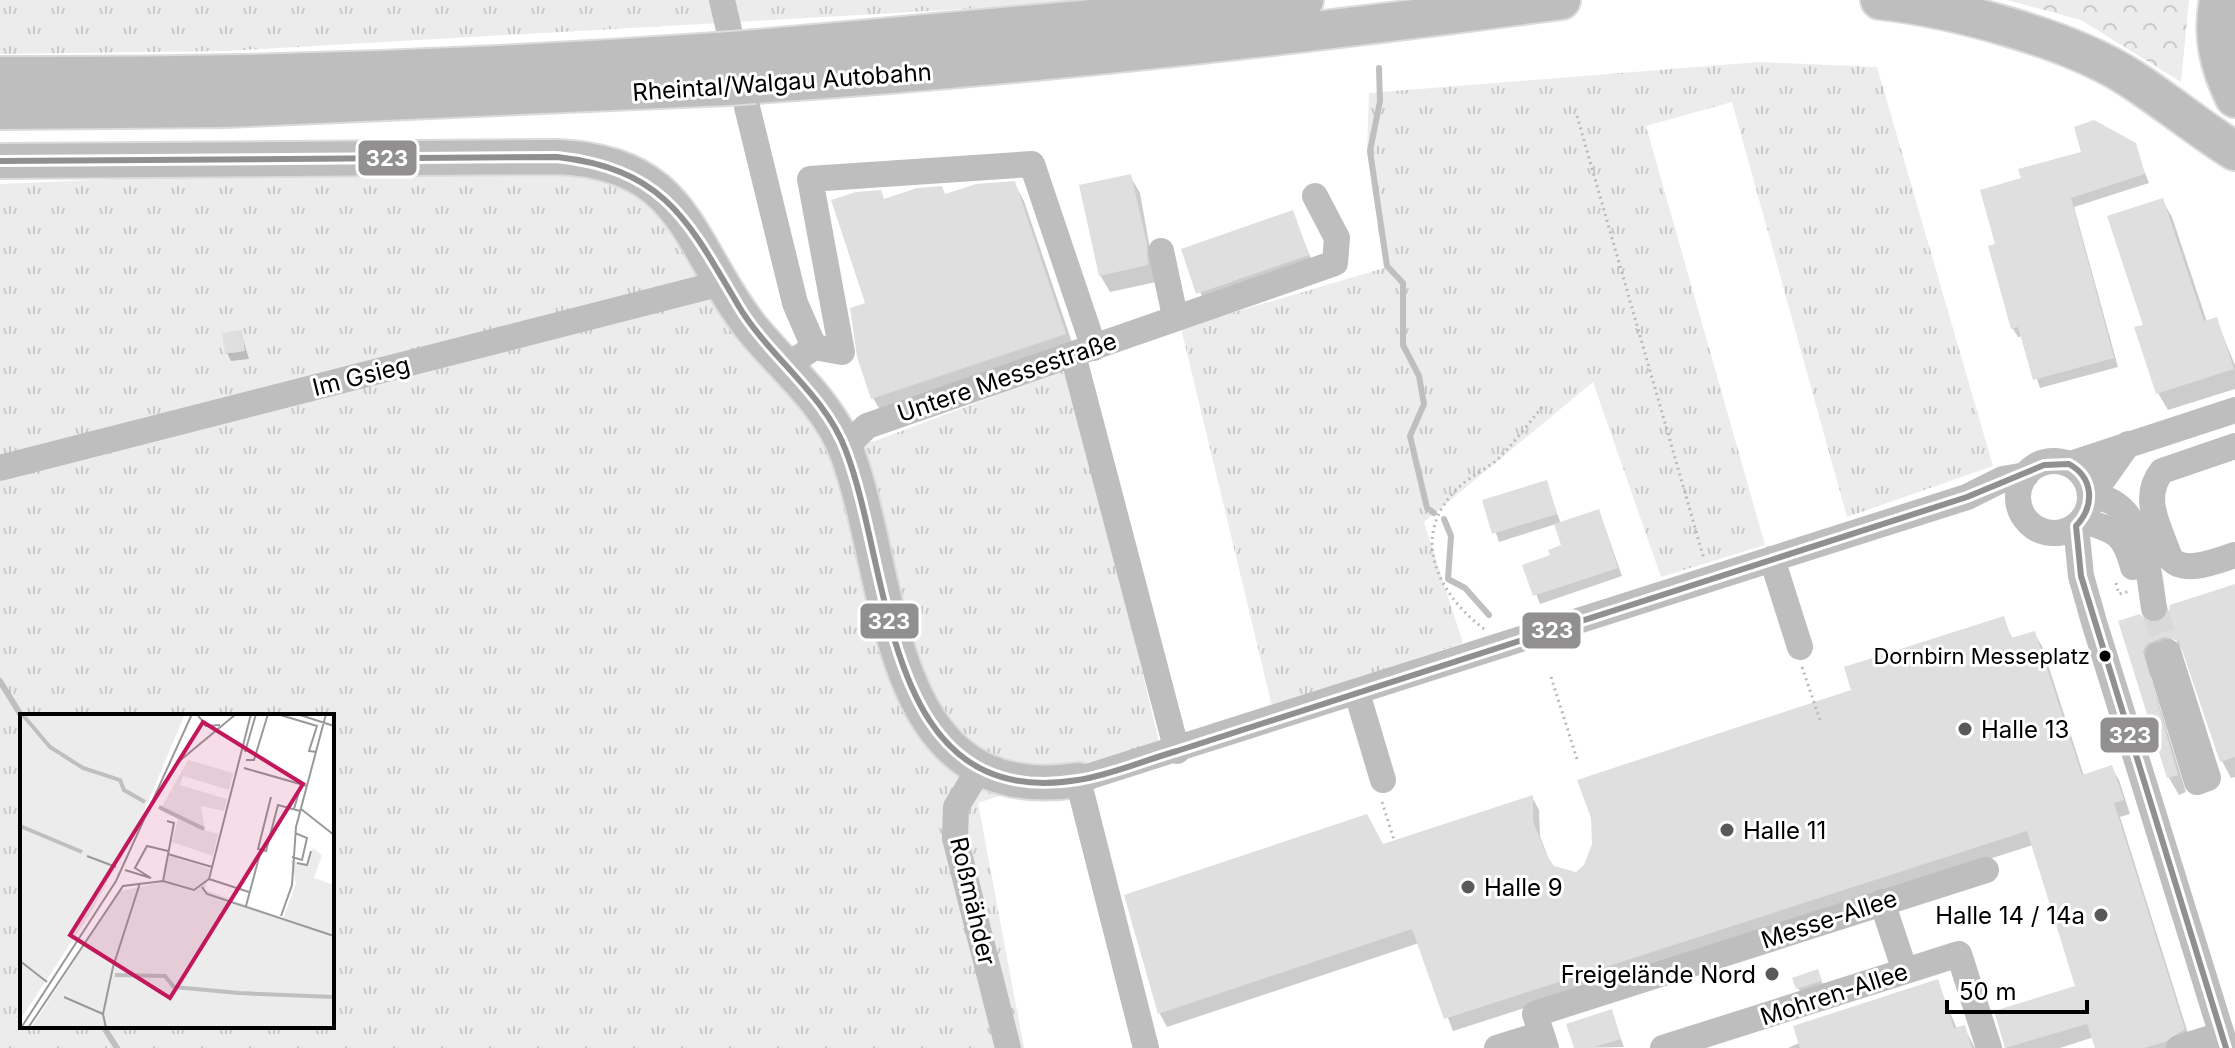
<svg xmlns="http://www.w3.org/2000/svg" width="2235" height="1048" font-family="Inter,sans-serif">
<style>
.grass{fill:url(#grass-tufts);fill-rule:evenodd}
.forest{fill:url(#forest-crowns)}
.shadow{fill:#0003}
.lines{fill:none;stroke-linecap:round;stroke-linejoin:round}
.stream{stroke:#bfbfbf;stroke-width:6}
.building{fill:#dfdfdf}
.minor-tunnel{stroke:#d9d9d9;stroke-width:26;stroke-dasharray:26 13;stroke-linecap:butt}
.major-casing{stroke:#dbdbdb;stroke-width:38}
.highway-casing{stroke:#dbdbdb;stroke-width:42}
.path{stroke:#b9b9b9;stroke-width:3;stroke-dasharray:2 4;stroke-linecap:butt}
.minor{stroke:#bebebe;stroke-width:26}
.major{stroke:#bebebe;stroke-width:34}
.highway{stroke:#bebebe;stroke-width:38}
.highway-bridge-casing{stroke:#dbdbdb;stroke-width:42;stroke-linecap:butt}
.highway-bridge{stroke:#bebebe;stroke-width:38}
.bus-1-casing{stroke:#fff;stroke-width:12}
.bus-1{stroke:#918f90;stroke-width:6}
.bus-dot{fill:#000;stroke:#fff;stroke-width:3}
.poi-dot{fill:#595959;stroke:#fff;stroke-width:3}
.labels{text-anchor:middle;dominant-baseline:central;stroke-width:6;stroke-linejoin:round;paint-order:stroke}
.bus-label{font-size:22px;fill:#000;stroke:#fff;text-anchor:end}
.street-label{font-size:24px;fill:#000;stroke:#fff}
.poi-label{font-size:24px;fill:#000;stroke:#fff;text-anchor:start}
.inset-river{fill:none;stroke:#bfbfbf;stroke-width:4}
.inset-road{fill:none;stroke:#999;stroke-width:2}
.view{fill:#c2185b;fill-opacity:0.15;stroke:#c2185b;stroke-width:4}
.inset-edge{fill:none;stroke:#000;stroke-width:4}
.line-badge{stroke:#fff;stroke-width:3}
.badge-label{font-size:22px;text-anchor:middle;font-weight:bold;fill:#fff}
</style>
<defs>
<pattern id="grass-tufts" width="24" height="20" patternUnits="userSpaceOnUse" patternTransform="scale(2)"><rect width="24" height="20" fill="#ececec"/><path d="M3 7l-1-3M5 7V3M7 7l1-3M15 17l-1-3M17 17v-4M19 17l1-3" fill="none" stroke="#c9c9c9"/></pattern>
<pattern id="forest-crowns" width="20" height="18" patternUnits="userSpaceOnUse" patternTransform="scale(2)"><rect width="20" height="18" fill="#ececec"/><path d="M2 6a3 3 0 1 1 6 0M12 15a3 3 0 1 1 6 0" fill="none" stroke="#c9c9c9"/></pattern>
</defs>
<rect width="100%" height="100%" fill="#fff"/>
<g class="grass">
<polygon points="0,0 1122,0 227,51 0,54"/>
<polygon points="1759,62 1877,67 1993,466 1847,517 1732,102 1646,126 1765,545 1661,577 1593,382 1424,522 1463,643 1272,706 1181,328 1384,268 1367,152 1369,93"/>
<path d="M 273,172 L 574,172 L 634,190 L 676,227 L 830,445 L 875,441 L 1071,367 L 1159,743 L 978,803 L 1024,1048 L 0,1048 L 0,184 ZM 22,716 L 332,716 L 332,1026 L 22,1026 Z"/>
</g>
<polygon class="forest" points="2007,0 2189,0 2181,82 2081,20"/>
<g class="shadow">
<polygon points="2134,145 2149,183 2074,207 2118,367 2040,388 2023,336 2018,337 2013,329 1990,248"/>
<polygon points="1130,176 1140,193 1156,282 1110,292 1100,275"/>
<polygon points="1014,183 1024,201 1075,351 883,415 873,398 868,304 880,192 885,201 946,196"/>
<polygon points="2162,200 2172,217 2207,322 2216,319 2235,365 2235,389 2168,410 2158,393"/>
<polygon points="1292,212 1317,273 1208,311 1183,251"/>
<polygon points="241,332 249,359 231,361 227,353"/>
<polygon points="1546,483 1561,524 1602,519 1622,576 1540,604 1525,566 1553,556 1564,546 1556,524 1499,542 1485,501"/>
<polygon points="2235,586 2235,777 2231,778 2222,761 2185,654 2174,636 2170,636 2180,653 2156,661 2151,678 2186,792 2179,795 2169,778 2121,622 2158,626"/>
<polygon points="2003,619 2013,640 2034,633 2042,646 2084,776 2111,767 2119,780 2130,814 2120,817 2191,1043 2183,1048 2097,1048 2094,1037 2060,1048 2006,1048 1996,1012 2078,987 2033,845 1453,1031 1419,943 1167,1027 1160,1014 1126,896 1383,846 1532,797 1539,810 1540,836 1551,865 1576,874 1854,691"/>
<polygon points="1817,971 1825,989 1803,996 1798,988"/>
<polygon points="1937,981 1957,1029 1964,1027 1975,1048 1788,1048"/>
<polygon points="1611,1012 1624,1047 1576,1048"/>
</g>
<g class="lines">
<g class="stream">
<polyline points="1379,68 1380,101 1370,151 1387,266 1403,283 1403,345 1419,376 1424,404 1410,436 1427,508 1434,513"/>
<polyline points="1444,519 1451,536 1448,579 1465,588 1489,615"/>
<polyline points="0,681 22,717"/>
<polyline points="103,1026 117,1048"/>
</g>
</g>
<g class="building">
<polygon points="2094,120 2136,143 2145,174 2071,198 2114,358 2033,380 2018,327 2011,329 1988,246 1995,244 1980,190 2021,178 2018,169 2081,152 2074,127"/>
<polygon points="1131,174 1147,244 1148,265 1099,276 1079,185"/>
<polygon points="1015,181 1066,334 871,399 857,357 850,308 865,303 831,200 856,192 881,190 884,199 917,188 942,186 945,194 976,184"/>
<polygon points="2163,198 2204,321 2217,317 2234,369 2156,394 2134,327 2143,325 2107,216"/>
<polygon points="1293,210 1309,255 1196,294 1181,249"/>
<polygon points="242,330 245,351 225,354 222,333"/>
<polygon points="1547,480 1557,514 1492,534 1482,500"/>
<polygon points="1599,509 1618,568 1533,596 1522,565 1550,555 1548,550 1561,545 1554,524"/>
<polygon points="2235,584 2235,757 2220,762 2179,641 2164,637 2147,644 2143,651 2178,775 2167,778 2118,621 2140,614 2147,622 2157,624 2168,615 2170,605"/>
<polygon points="2004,616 2011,638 2035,631 2082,775 2112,765 2124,800 2114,803 2185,1029 2165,1042 2144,1048 2095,1048 2087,1024 2005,1048 1994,1011 2075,986 2027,831 1444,1019 1412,929 1158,1014 1124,895 1367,814 1383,844 1533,795 1533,821 1547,856 1554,866 1576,872 1584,865 1592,844 1591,818 1577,780 1851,690 1844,667"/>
<polygon points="1818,969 1822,981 1796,989 1792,978"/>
<polygon points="1938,979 1954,1028 1965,1025 1972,1048 1800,1048 1793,1026"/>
<polygon points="1612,1009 1621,1039 1591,1048 1574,1048 1566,1024"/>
</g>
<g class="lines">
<polyline class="minor-tunnel" points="2154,608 2168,652"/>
<defs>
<path id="major" d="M 0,161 L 557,157 C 687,162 686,243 750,326 C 782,366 827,401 846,450 C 895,577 880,810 1078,780"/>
<g id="highway">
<path d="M 1880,0 C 1952,8 2068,38 2130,78 C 2166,101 2199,129 2235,151"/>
<path d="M 2219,0 C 2212,36 2219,66 2235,98"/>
<polyline points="746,50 1304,0"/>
<path d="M 0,76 C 239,77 479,69 717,52"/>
<path d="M 755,84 C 1025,66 1293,36 1561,0"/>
<polyline points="0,110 225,108 727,86"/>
</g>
</defs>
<use href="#major" class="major-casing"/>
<use href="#highway" class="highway-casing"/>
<g class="path">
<polyline points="1577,116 1704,559"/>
<polyline points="2116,583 2119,594 2131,591"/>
<path d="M 1484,629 C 1438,594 1408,536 1458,488 C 1471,475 1490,468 1502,455 C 1516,440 1529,423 1542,407"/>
<polyline points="1802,667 1821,723"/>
<polyline points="1551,677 1578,762"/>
<polyline points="1382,802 1394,840"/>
</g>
<g class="minor">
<polyline points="722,0 729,30"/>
<polyline points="747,107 795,303 814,347 800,357"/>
<polyline points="1161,251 1175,316"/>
<polyline points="814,347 842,352 810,179 1032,164 1094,348"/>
<polyline points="1073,355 1177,751"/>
<path d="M 2235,446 L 2162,471 C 2140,498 2160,528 2170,558 C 2184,575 2216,561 2235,555"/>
<polyline points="845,447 867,426 1335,263 1337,238 1315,196"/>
<circle cx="2054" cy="497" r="36"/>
<polyline points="2070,464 2235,410"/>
<polyline points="0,468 722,283"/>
<polyline points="2089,487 2104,478 2128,444"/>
<path d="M 2090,496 C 2144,499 2148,569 2154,608"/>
<path d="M 2082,520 C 2115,531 2124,532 2133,567"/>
<polyline points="2076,526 2081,576 2094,622 2226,1048"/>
<polyline points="1772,559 1800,647"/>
<polyline points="2158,655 2197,782 2208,778 2168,652"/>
<polyline points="1357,693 1383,780"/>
<polyline points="980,768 956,807 955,838 1008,1048"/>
<polyline points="1882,902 1905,971"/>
<polyline points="1146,1048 1078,780 1967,497 2003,479 2026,475"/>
<polyline points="1497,1048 1541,1034"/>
<polyline points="1546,1048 1535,1014 1986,870"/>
<polyline points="1663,1048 1959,954 1989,1048"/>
<polyline points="2179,1048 2221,1035"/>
</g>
<use href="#major" class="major"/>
<use href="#highway" class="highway"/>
<defs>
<g id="highway-bridge">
<polyline points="717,52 746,50"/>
<polyline points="727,86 755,84"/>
</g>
</defs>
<use href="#highway-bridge" class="highway-bridge-casing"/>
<use href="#highway-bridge" class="highway-bridge"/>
<defs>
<path id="bus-1" d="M 0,161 L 557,157 C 664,169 688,220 738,305 C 768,356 825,394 846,451 C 893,574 882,812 1078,780 C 1111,775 1145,760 1177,751 L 1967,497 L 2044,465 L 2069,464 C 2094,478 2095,506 2076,526 L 2081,576 L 2226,1048"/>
</defs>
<use href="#bus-1" class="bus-1-casing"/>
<use href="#bus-1" class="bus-1"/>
</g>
<circle class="bus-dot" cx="2105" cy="656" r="7"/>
<g class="poi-dot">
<circle cx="1965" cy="729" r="8"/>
<circle cx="1727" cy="830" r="8"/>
<circle cx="1468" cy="887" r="8"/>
<circle cx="2101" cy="915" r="8"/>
<circle cx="1772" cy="974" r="8"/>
</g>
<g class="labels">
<g class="bus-label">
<text x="2090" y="656">Dornbirn Messeplatz</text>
</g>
<g class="street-label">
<text transform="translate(782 82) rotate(-4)">Rheintal/Walgau Autobahn</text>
<text transform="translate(361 376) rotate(-14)">Im Gsieg</text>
<text transform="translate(1007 377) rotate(-19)">Untere Messestraße</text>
<text transform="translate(973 901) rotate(77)">Roßmähder</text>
<text transform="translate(1829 919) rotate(-18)">Messe-Allee</text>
<text transform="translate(1834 994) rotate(-18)">Mohren-Allee</text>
</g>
<g class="poi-label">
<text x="1981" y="729">Halle 13</text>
<text x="1743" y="830">Halle 11</text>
<text x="1484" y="887">Halle 9</text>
<text x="2085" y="915" text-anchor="end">Halle 14 / 14a</text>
<text x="1756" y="974" text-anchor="end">Freigelände Nord</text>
</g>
</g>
<g transform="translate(20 714)">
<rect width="314" height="314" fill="#fff"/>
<path d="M 0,0 L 165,0 L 117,114 L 68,203 L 0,306 ZM 168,46 L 213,59 L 209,76 L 163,62 L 160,71 L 207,85 L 204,97 L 181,92 L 185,116 L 198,120 L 193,142 L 152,128 L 158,105 L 140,96 ZM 293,134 L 302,141 L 294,164 L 314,171 L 314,314 L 11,314 L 100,177 L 142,168 L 149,141 L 190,155 L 185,176 L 263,204 L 276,170 L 271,146 L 286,151 Z" fill="#ececec"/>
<path class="inset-river" d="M 2,0 L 30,33 L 63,54 L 100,66 L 104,76 L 125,88M 139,93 L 184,115M 0,112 L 62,138M 95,261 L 145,262 L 154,273 L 219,279 L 314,283"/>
<path class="inset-road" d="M 177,0 L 186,12 L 200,11M 257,0 L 297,12 L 289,37 L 296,38M 277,0 L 314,12M 225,38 L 236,0M 226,46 L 234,46 L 248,0M 157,49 L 216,0M 224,54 L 287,72M 251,83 L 238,135 L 246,137 L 258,91 L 280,97M 274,95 L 281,71M 281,95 L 314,121M 148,140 L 192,153M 67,142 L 96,153M 272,143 L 282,146 L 287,124 L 275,119M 277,149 L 287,151 L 291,137M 105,156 L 131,164M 131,164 L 115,154 L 127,132 L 148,137M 143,167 L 154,109 L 147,107M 182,173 L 187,180 L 314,222M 229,178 L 189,165 L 231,0M 226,192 L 241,136M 261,202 L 272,171 L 276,113 L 306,0M 0,247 L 27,268M 44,283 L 83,300M 1,314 L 96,167 L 172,0M 8,314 L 103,172 L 143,167 L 174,176 L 189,165M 86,314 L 83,300 L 93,253 L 120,169"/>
<path class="view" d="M 183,8 L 283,70 L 150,284 L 50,221 Z"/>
<rect width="314" height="314" class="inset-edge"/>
</g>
<g class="line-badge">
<rect x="357" y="139" width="61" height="38" rx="8" fill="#918f90"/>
<rect x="859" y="602" width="61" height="38" rx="8" fill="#918f90"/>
<rect x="1521" y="611" width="61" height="39" rx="8" fill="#918f90"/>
<rect x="2099" y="716" width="61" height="38" rx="8" fill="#918f90"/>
</g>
<g class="badge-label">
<text x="387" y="166">323</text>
<text x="889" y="629">323</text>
<text x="1552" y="638">323</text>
<text x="2130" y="743">323</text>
</g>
<path d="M1947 1000v12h140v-12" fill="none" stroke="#000000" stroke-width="4"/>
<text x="1959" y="1000" font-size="24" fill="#000000" stroke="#ffffff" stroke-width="6" paint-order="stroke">50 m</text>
</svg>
